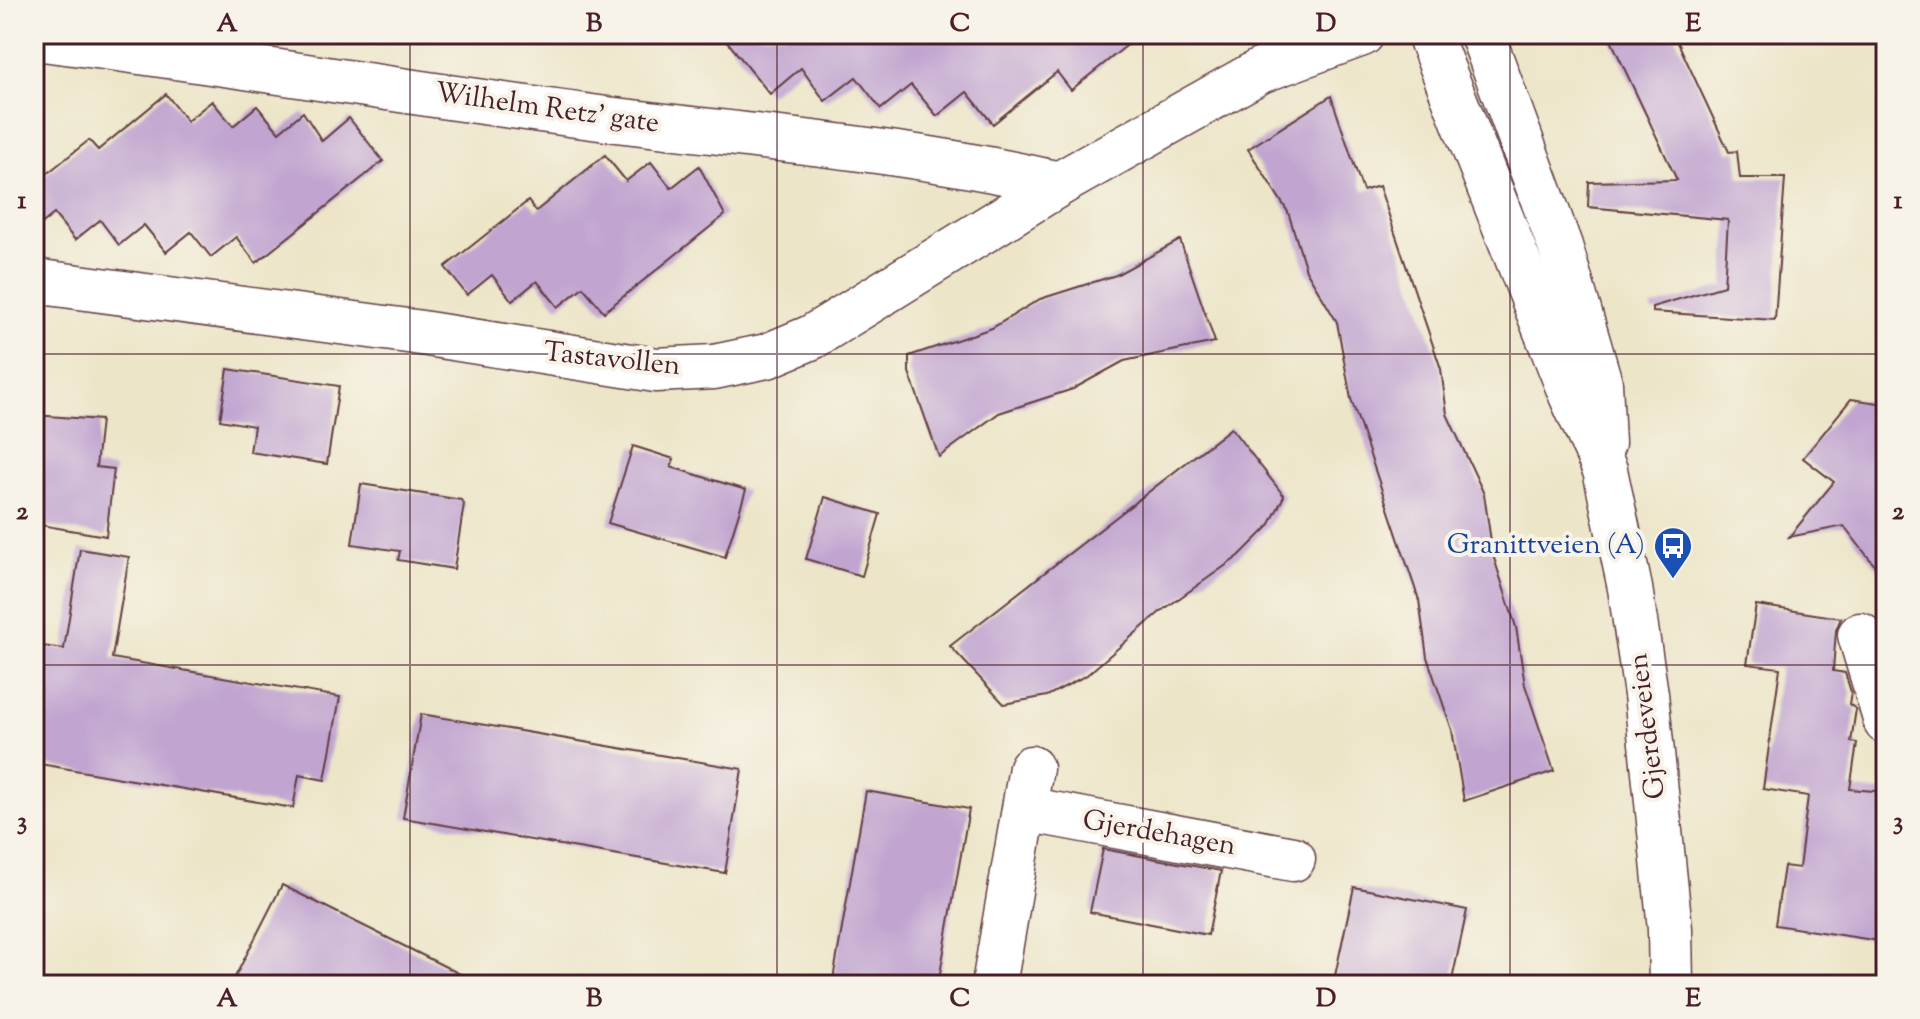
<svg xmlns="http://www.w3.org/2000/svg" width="1920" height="1019" font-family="'Sorts Mill Goudy',serif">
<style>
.building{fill:#c1a5d0}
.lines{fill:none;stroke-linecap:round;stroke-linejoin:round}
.minor-casing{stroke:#623d43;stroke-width:47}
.major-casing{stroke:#623d43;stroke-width:47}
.minor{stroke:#fff;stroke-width:44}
.major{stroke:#fff;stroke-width:44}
.grid{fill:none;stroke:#4a1f2b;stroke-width:2;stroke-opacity:0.55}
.labels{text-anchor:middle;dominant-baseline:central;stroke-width:8;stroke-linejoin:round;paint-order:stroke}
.street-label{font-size:28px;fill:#4a1f2b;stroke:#f7f3e8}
.transit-label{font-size:28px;fill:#164399;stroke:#f7f3e8;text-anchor:end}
.neatline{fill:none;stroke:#4a1f2b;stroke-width:3}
.grid-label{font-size:26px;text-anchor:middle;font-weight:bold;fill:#4a1f2b}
</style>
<rect width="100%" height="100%" fill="#f7f3e8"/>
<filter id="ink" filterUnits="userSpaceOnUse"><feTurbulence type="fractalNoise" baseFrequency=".0125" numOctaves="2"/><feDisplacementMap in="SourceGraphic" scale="16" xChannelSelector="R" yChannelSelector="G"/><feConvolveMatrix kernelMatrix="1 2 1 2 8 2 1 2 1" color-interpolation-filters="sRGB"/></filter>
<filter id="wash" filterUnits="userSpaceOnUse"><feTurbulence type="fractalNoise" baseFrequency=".006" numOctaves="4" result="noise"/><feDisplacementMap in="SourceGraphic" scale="32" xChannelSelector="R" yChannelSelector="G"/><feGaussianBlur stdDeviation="1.8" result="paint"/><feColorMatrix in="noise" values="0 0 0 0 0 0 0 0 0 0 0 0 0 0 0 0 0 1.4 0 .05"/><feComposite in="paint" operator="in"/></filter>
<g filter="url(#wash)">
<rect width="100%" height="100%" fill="#ece5c8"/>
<g id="blocks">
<g class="building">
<polygon points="721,34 1141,34 1071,90 1057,72 993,124 967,92 937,116 911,85 881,109 856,77 825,101 801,68 770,94"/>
<polygon points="1608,34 1674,34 1729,152 1737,151 1740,178 1785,178 1775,320 1652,312 1652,307 1724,286 1728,220 1588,207 1589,182 1677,180"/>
<polygon points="166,94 187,121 212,101 233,126 257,106 279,132 303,112 322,141 349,118 383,161 256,263 236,237 211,257 191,232 166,252 144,225 119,245 100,220 75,240 54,214 34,230 34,184 89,140 98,150"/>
<polygon points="1331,96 1363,191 1379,186 1441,369 1447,414 1484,494 1493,555 1516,627 1525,685 1554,771 1464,801 1452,730 1427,657 1419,600 1351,399 1337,322 1306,270 1288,212 1248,149"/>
<polygon points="605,155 626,181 651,162 671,188 699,166 725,215 604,312 583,287 558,307 537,281 512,301 492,275 467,295 445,267 528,201 536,211"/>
<polygon points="1180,240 1215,342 1124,361 1073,389 999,413 939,457 909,372 909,356 992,328 1040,299 1116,275"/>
<polygon points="228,369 339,386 327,464 250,452 254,426 220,420"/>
<polygon points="1851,399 1886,404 1886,580 1844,526 1789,537 1834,482 1803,458"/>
<polygon points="34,415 101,420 96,467 114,469 106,536 34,524"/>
<polygon points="1231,428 1284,496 1269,526 1239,556 1160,612 1087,675 1047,696 1004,704 950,646"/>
<polygon points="633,446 674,459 671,467 746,490 725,557 608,523"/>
<polygon points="361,484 461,500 464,504 454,569 398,560 400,551 352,544"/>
<polygon points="825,497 880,514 862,576 806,559"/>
<polygon points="80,549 129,557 112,658 340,697 325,780 299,775 293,808 34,763 34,645 64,649"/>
<polygon points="1756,605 1841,618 1836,630 1833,671 1845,673 1851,692 1849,704 1856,709 1851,742 1857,743 1850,789 1886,792 1886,942 1775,925 1784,866 1799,868 1808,796 1763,789 1780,668 1747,664"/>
<polygon points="421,714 742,769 725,873 403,818"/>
<polygon points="866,791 969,809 938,985 832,985"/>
<polygon points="1103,849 1221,871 1208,935 1090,912"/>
<polygon points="282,885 482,985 231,985"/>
<polygon points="1354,887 1467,910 1451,985 1333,985"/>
</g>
</g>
</g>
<g filter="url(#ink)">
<use href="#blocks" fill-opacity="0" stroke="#623d43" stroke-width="2"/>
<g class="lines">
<defs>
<g id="minor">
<path d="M 34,38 C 220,61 406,93 592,117 C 748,137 906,148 1059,184"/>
<polyline points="34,281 415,332 656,370 714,367 767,356 812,337 1059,184 1260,71 1362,34"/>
<polyline points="1860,635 1886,722"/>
<polyline points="1025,809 1293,859"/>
<polyline points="994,985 1031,768"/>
</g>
<g id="major">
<polyline points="1429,34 1571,395 1605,470 1630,588 1646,694 1670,929 1671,985"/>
<polyline points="1482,34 1560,246 1600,383 1603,443"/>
</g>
</defs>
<use href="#minor" class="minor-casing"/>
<use href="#major" class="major-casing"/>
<use href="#minor" class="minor"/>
<use href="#major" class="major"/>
</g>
</g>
<path class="grid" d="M 410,34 L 410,985M 777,34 L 777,985M 1143,34 L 1143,985M 1510,34 L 1510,985M 34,354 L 1886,354M 34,665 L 1886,665"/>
<defs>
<symbol id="bus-pin" viewBox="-11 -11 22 30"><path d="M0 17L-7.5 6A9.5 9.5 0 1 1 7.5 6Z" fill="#1a4fb4" stroke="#f7f3e8"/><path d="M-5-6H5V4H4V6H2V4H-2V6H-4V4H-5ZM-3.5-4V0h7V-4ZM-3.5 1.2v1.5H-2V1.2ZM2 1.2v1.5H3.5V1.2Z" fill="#fff"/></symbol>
</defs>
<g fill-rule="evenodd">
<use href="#bus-pin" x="1651" y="524" width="44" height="60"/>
</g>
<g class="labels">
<g class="street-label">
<text transform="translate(547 109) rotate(8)">Wilhelm Retz' gate</text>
<text transform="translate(612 360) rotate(6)">Tastavollen</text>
<text transform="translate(1648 726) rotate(-97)">Gjerdeveien</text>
<text transform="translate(1159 834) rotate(10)">Gjerdehagen</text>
</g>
<g class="transit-label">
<text x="1645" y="546">Granittveien (A)</text>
</g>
</g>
<rect width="1920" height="1019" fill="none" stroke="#f7f3e8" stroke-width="88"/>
<rect x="44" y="44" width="1832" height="931" class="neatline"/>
<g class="grid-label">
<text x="227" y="31">A</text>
<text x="594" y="31">B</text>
<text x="960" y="31">C</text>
<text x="1326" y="31">D</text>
<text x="1693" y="31">E</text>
<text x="22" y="208">1</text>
<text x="1898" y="208">1</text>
<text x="22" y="519">2</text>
<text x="1898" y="519">2</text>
<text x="22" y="829">3</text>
<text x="1898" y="829">3</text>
<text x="227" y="1006">A</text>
<text x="594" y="1006">B</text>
<text x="960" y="1006">C</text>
<text x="1326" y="1006">D</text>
<text x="1693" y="1006">E</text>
</g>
</svg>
